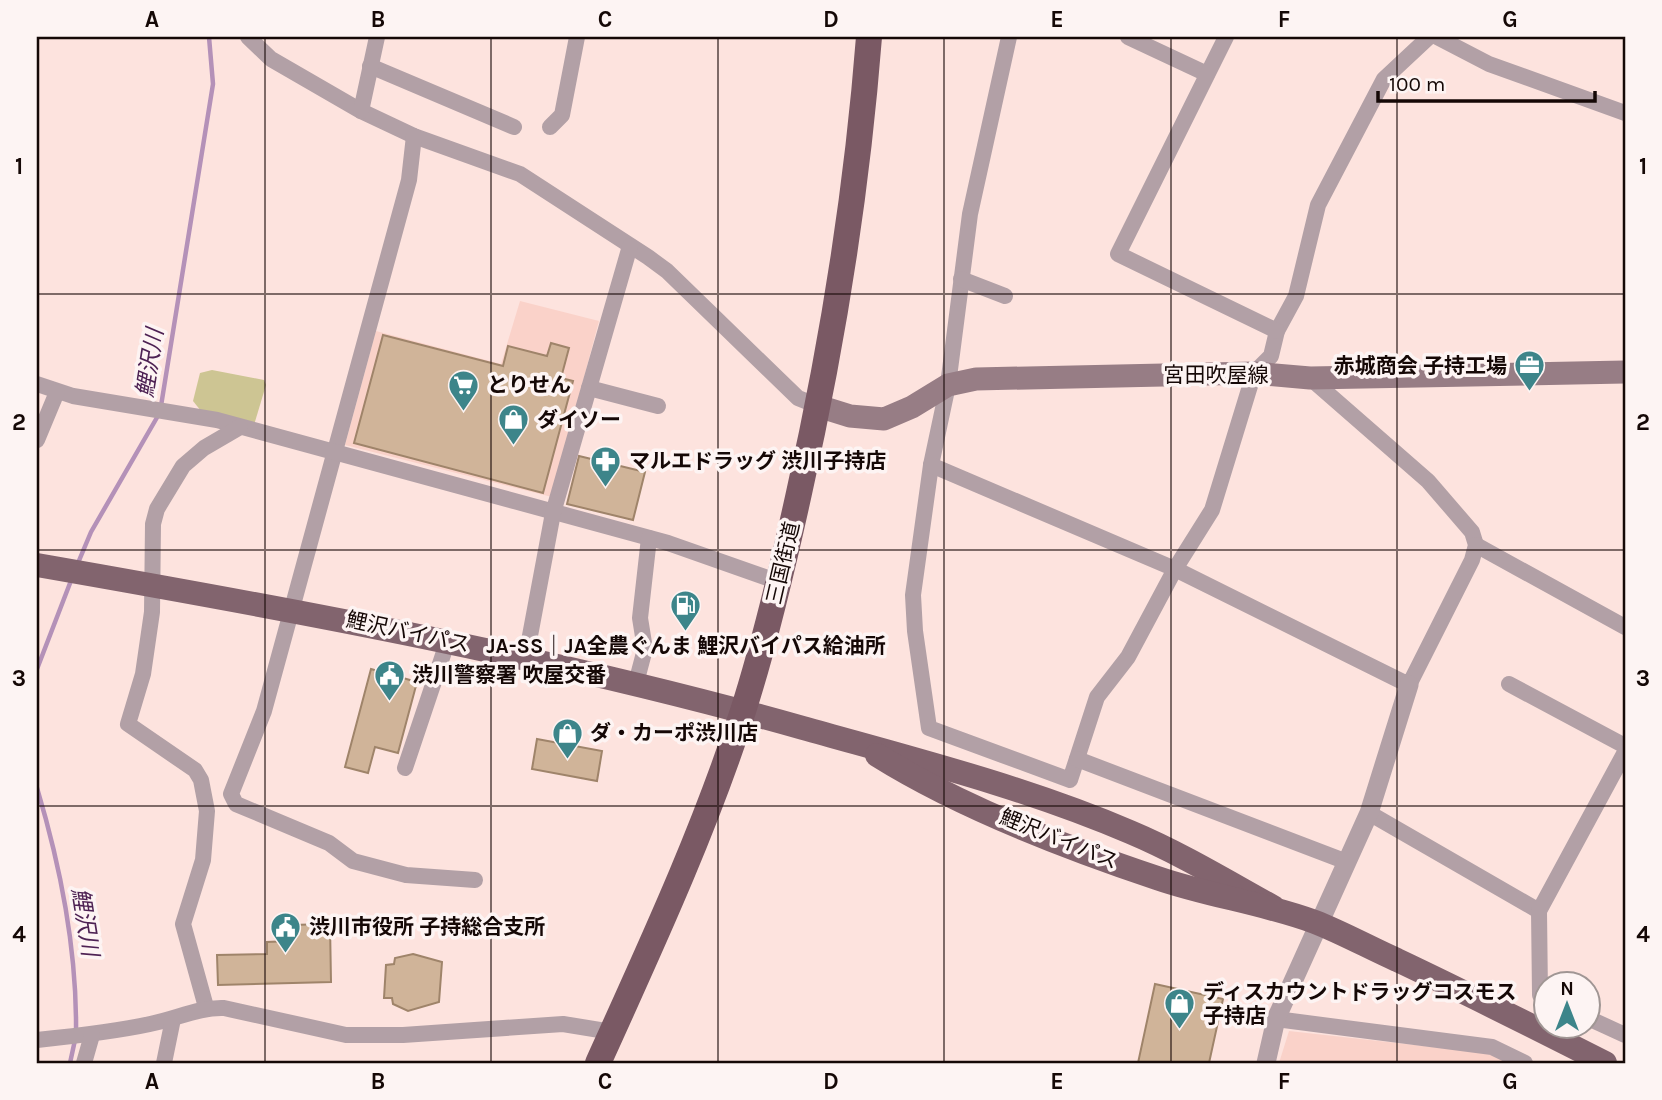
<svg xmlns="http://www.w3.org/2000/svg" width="1662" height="1100" font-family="Karla,'Noto Sans JP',sans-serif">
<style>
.built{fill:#fad2c9}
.green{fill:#cdc593}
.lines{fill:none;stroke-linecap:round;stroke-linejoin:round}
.stream{stroke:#b491b8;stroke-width:4.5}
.building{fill:#d0b499;stroke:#9f846a;stroke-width:2}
.minor{stroke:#b2a0a6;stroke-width:16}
.tertiary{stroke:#b2a0a6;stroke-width:19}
.secondary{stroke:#977d85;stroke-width:23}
.primary{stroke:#82646e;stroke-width:24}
.trunk{stroke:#7a5964;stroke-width:26}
.grid{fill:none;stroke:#150806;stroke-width:2;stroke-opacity:0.55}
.labels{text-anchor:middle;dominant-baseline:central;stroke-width:7;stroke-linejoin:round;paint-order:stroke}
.poi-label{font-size:21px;font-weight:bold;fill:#150806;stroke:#fdf4f3;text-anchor:start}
.street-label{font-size:21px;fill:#150806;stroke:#fdf4f3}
.water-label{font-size:23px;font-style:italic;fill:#4e2254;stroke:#fdf4f3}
.neatline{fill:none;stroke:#150806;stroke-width:2.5}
.grid-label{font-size:23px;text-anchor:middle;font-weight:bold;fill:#150806}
</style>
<rect width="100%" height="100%" fill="#fde3de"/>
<g class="built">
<polygon points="520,301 599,321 552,497 345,445 376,331 501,364"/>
<polygon points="1289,1031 1487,1053 1510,1063 1279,1063"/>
</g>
<polygon class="green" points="212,370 264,380 266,385 254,425 201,411 193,401 200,373"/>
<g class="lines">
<g class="stream">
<polyline points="161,406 213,84 209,37"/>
<polyline points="78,563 91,532 159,414"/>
<polyline points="37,669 72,578"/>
<path d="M 37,788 C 61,868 77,949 76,1032"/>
<polyline points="70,1063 75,1040"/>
</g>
</g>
<g class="building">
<polygon points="383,335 503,366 508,346 547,356 551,343 569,348 561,378 573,381 543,493 354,443"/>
<polygon points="579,456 645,472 633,520 567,504"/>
<polygon points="371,669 417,682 398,753 375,747 368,773 345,767"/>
<polygon points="537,739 602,751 597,781 532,769"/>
<polygon points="330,924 331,982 218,985 217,955 267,954 267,942 290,941 290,925"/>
<polygon points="413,954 442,962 439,1002 408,1011 393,1004 392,998 384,998 386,965 394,964 395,958"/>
<polygon points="1155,984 1223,999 1209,1063 1138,1063"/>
</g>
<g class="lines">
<g class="minor">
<polyline points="248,37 271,59 361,111 414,136 520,174 648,257 667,271 798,398 818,406"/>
<polyline points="1009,37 970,214 948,385 931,465 913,595 915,631 929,728 1070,780 1097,697 1128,657 1175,569 1212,510 1254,373 1271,356 1277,331 1296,296 1318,205 1384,79 1429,37"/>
<polyline points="1128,37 1207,74"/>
<polyline points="1226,37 1118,254 1277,331"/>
<polyline points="1437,37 1489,64 1625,113"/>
<polyline points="370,66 514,127"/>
<polyline points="361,111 377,37"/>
<polyline points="550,127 562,115 577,37"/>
<polyline points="414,136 409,180 264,711 231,794 236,804 329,843 353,861 406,875 475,880"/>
<polyline points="961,279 1005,296"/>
<polyline points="37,384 73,396 217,420 668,543 779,582"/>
<polyline points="589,388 658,406"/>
<polyline points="37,440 57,392"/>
<polyline points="931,465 1175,569 1409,685 1472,560 1476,545 1472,532 1428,481 1310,378"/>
<polyline points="1476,545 1625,627"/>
<polyline points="526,657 553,513 630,246"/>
<polyline points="636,683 645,649 640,618 649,538"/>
<polyline points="1509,684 1625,746"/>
<polyline points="1077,759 1347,862"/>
<polyline points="405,768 448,640"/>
<polyline points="1369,813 1539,911"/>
<polyline points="1546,998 1540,995 1539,911 1625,752"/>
<polyline points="206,1007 183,924 203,860 207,811 201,780 195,770 128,724 143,674 152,612 153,524 157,509 183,466 204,448 240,427"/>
<polyline points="1588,1018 1625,1035"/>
<polyline points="1276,1019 1492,1047 1525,1063"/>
<path d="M 37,1040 C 75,1036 113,1032 150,1024 C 176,1019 199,1007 224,1008 L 346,1035 L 403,1035 L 563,1024 L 612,1032"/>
<polyline points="84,1063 92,1035"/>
<polyline points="164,1063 173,1019"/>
</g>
<polyline class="tertiary" points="1266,1063 1276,1019 1369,813 1409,685"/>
<polyline class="secondary" points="818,406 850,416 884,419 912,407 948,385 976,379 1254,373 1310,378 1625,372"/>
<g class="primary">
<path d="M 37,565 C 295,610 551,657 803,728 C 913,759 1025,787 1130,832 C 1180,853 1226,881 1273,907"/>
<path d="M 877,755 C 960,807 1064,847 1157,878 C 1209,896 1264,903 1315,922 C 1343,933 1370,948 1397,960 C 1467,993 1536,1028 1605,1063"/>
</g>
<path class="trunk" d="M 598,1063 C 650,948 704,832 743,711 C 766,639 783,566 799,493 C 833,342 857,191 869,37"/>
</g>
<path class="grid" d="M 265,37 L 265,1063M 491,37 L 491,1063M 718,37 L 718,1063M 944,37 L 944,1063M 1171,37 L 1171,1063M 1397,37 L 1397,1063M 37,294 L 1625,294M 37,550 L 1625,550M 37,806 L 1625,806"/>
<defs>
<symbol id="office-pin" viewBox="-11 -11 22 30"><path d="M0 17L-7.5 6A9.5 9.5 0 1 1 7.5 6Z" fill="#3d858a" stroke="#fdf4f3"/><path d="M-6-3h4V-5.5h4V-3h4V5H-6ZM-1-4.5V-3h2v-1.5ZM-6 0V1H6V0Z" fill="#fff"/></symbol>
<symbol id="supermarket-pin" viewBox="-11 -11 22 30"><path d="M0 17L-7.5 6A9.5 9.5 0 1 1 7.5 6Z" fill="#3d858a" stroke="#fdf4f3"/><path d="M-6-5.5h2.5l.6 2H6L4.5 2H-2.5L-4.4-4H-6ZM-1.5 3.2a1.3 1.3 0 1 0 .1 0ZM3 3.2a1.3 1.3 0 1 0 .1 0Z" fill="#fff"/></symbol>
<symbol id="shop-pin" viewBox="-11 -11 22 30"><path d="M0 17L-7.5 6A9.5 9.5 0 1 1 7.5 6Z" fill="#3d858a" stroke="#fdf4f3"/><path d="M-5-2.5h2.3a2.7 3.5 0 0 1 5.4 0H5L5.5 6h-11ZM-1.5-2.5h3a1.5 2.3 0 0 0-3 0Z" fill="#fff"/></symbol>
<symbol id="pharmacy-pin" viewBox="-11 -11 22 30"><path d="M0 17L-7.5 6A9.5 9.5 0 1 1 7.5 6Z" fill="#3d858a" stroke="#fdf4f3"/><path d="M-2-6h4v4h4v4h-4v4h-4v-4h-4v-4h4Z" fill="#fff"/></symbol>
<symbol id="fuel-pin" viewBox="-11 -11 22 30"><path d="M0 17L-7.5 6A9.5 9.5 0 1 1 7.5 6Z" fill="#3d858a" stroke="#fdf4f3"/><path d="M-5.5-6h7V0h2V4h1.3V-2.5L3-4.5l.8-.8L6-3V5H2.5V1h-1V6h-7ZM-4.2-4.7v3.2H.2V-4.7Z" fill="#fff"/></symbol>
<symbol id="civic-pin" viewBox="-11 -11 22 30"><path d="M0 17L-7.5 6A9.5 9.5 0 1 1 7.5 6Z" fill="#3d858a" stroke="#fdf4f3"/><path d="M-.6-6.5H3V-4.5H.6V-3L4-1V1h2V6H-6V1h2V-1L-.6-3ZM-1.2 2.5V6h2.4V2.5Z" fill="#fff"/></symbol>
</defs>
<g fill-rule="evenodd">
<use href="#office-pin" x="1512" y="348" width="35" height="47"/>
<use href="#supermarket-pin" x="446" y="368" width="35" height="47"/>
<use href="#shop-pin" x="496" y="402" width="35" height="47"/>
<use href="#pharmacy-pin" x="588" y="444" width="35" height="47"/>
<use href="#fuel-pin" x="668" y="588" width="35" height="47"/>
<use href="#civic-pin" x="372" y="658" width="35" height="47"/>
<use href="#shop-pin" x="550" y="716" width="35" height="47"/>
<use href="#civic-pin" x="268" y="910" width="35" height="47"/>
<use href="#shop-pin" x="1162" y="986" width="35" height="47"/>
</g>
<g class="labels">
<g class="poi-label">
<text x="1507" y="366" text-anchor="end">赤城商会 子持工場</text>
<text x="487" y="385">とりせん</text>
<text x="537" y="420">ダイソー</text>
<text x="629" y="461">マルエドラッグ 渋川子持店</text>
<text x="686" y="646" text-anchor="middle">JA-SS｜JA全農ぐんま 鯉沢バイパス給油所</text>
<text x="412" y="675">渋川警察署 吹屋交番</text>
<text x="590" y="733">ダ・カーポ渋川店</text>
<text x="309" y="927">渋川市役所 子持総合支所</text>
<text x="1203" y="992">ディスカウントドラッグコスモス<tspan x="1203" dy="24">子持店</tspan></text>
</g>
<g class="street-label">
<text x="1216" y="375">宮田吹屋線</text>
<text transform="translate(783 563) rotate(-77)">三国街道</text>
<text transform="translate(408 632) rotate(12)">鯉沢バイパス</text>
<text transform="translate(1059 839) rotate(22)">鯉沢バイパス</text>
</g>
<g class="water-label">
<text transform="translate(150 363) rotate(-81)">鯉沢川</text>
<text transform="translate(85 922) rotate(81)">鯉沢川</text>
</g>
</g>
<rect width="1662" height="1100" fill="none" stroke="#fdf4f3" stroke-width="77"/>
<g transform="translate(1567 1005)"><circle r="33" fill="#fdf4f3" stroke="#a09694" stroke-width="2"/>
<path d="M0-5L12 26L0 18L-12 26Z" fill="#3d858a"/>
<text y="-10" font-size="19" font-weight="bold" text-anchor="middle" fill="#150806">N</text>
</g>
<path d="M1378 91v10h217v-10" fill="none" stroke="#150806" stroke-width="3.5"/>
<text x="1389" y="91" font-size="21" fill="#150806" stroke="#fdf4f3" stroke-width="5" paint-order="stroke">100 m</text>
<rect x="38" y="38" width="1586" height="1024" class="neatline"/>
<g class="grid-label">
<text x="152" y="27">A</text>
<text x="378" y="27">B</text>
<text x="605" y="27">C</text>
<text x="831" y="27">D</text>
<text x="1057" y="27">E</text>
<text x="1284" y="27">F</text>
<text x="1510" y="27">G</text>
<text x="19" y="174">1</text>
<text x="1643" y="174">1</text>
<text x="19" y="430">2</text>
<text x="1643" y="430">2</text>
<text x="19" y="686">3</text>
<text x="1643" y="686">3</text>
<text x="19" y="942">4</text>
<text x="1643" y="942">4</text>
<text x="152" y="1089">A</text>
<text x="378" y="1089">B</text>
<text x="605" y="1089">C</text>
<text x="831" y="1089">D</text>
<text x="1057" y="1089">E</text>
<text x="1284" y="1089">F</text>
<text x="1510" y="1089">G</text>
</g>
</svg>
